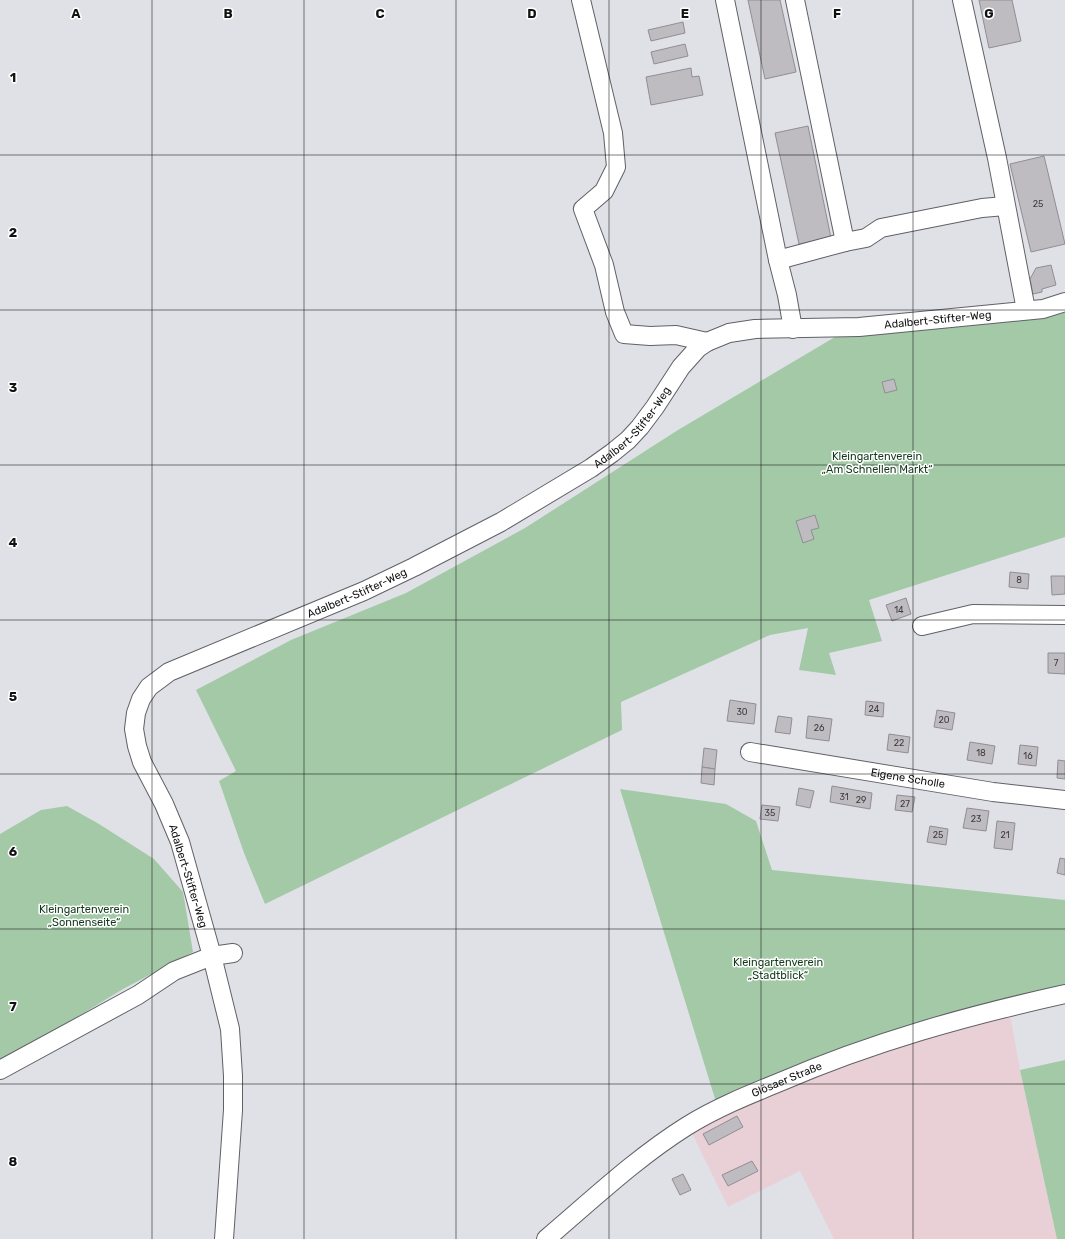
<svg xmlns="http://www.w3.org/2000/svg" width="1065" height="1239" font-family="Rubik,sans-serif">
<style>
.industrial{fill:#e9d0d6}
.green{fill:#a3c9a7}
.building{fill:#bebbc1;stroke:#908e93}
.lines{fill:none;stroke-linecap:round;stroke-linejoin:round}
.minor-casing{stroke:#606167;stroke-width:20}
.minor{stroke:#fff;stroke-width:18}
.grid{fill:none;stroke:#121214;stroke-width:1;stroke-opacity:0.55}
.labels{text-anchor:middle;dominant-baseline:central;stroke-width:3;stroke-linejoin:round;paint-order:stroke}
.number-label{font-size:9px;fill:#3d3c3f}
.street-label{font-size:11px;fill:#121214;stroke:#fff}
.park-label{font-size:11px;fill:#113a1a;stroke:#fff}
.grid-label{font-size:13px;text-anchor:middle;font-weight:bold;fill:#121214;stroke:#fff;stroke-width:3;stroke-linejoin:round;paint-order:stroke}
</style>
<rect width="100%" height="100%" fill="#dfe1e7"/>
<polygon class="industrial" points="1010,1014 1020,1070 1057,1239 834,1239 800,1171 728,1207 691,1131 744,1103 854,1058"/>
<g class="green">
<polygon points="1065,307 1065,537 869,600 882,641 829,653 836,675 799,670 808,628 770,635 621,702 622,730 265,904 244,853 219,781 236,771 196,690 291,640 406,593 525,528 678,430 835,337 926,328"/>
<polygon points="620,789 726,804 756,821 772,870 1065,900 1065,989 716,1102"/>
<polygon points="67,806 99,824 154,859 183,892 193,952 123,989 0,1064 0,834 41,810"/>
<polygon points="1065,1060 1065,1239 1057,1239 1020,1070"/>
</g>
<g class="building">
<polygon points="748,0 780,0 796,72 765,79"/>
<polygon points="979,0 1012,0 1021,41 989,48"/>
<polygon points="683,22 685,33 651,41 648,30"/>
<polygon points="685,44 688,56 654,64 651,52"/>
<polygon points="691,68 692,77 699,76 703,95 651,105 646,77"/>
<polygon points="808,126 831,238 799,244 775,133"/>
<polygon points="1044,156 1065,244 1031,252 1010,164"/>
<polygon points="1051,265 1056,285 1042,289 1042,292 1033,294 1030,279 1036,268"/>
<polygon points="894,379 897,390 885,393 882,382"/>
<polygon points="815,515 819,528 811,530 814,539 803,543 796,521"/>
<polygon points="1010,572 1029,574 1028,589 1009,587"/>
<polygon points="1051,576 1065,576 1065,594 1052,595"/>
<polygon points="906,598 911,614 892,621 886,605"/>
<polygon points="1048,653 1065,653 1065,674 1048,673"/>
<polygon points="730,700 756,704 754,724 727,721"/>
<polygon points="866,701 884,703 883,717 865,715"/>
<polygon points="937,710 955,713 952,730 934,727"/>
<polygon points="778,716 792,718 790,734 775,732"/>
<polygon points="808,716 832,719 829,741 806,738"/>
<polygon points="889,734 910,737 908,753 887,750"/>
<polygon points="970,742 995,746 992,764 967,760"/>
<polygon points="1020,745 1038,747 1036,766 1018,764"/>
<polygon points="704,748 717,750 715,769 702,767"/>
<polygon points="1058,760 1065,761 1065,779 1057,778"/>
<polygon points="702,767 715,769 714,785 701,783"/>
<polygon points="832,786 872,793 870,809 830,802"/>
<polygon points="799,788 814,791 810,808 796,805"/>
<polygon points="897,795 915,797 912,812 895,810"/>
<polygon points="762,805 780,807 778,821 760,819"/>
<polygon points="967,808 989,811 986,831 963,828"/>
<polygon points="997,821 1015,823 1012,850 994,848"/>
<polygon points="930,826 948,829 946,845 927,842"/>
<polygon points="1060,858 1065,859 1065,875 1057,873"/>
<polygon points="737,1116 743,1127 709,1145 703,1134"/>
<polygon points="752,1161 758,1171 728,1186 722,1175"/>
<polygon points="683,1174 691,1190 680,1195 672,1179"/>
</g>
<g class="lines">
<defs>
<g id="minor">
<polyline points="581,0 613,133 616,167 604,191 583,209 604,265 615,312 624,334 650,336 676,335 707,342"/>
<polyline points="725,0 778,260 787,295 793,329"/>
<polyline points="795,0 845,242 866,238 881,228 982,208 1005,206"/>
<polyline points="962,0 997,158 1026,310"/>
<polyline points="778,260 845,242"/>
<polyline points="922,626 973,614 1065,615"/>
<path id="s1" d="M 750,752 L 993,792 L 1065,800"/>
<polyline points="0,1070 138,995 174,971 212,956 233,953"/>
<path id="s2" d="M 224,1239 L 233,1110 L 233,1076 L 230,1029 L 212,956 L 180,842 L 164,804 L 142,762 L 137,746 L 134,729 L 136,713 L 141,699 L 149,687 L 169,672 L 364,591 L 414,567 L 501,522 L 591,468 L 612,453 L 628,440 L 640,427 L 655,407 L 681,367 L 698,348 L 707,342 L 729,333 L 755,329 L 859,327 L 1043,309 L 1065,302"/>
<path id="s3" d="M 546,1239 C 592,1200 636,1158 687,1126 C 716,1108 748,1095 780,1082 C 873,1042 966,1016 1065,994"/>
</g>
</defs>
<use href="#minor" class="minor-casing"/>
<use href="#minor" class="minor"/>
</g>
<path class="grid" d="M 152,0 L 152,1239M 304,0 L 304,1239M 456,0 L 456,1239M 609,0 L 609,1239M 761,0 L 761,1239M 913,0 L 913,1239M 0,155 L 1065,155M 0,310 L 1065,310M 0,465 L 1065,465M 0,620 L 1065,620M 0,774 L 1065,774M 0,929 L 1065,929M 0,1084 L 1065,1084"/>
<g class="labels">
<g class="number-label">
<text x="1038" y="204">25</text>
<text x="1019" y="580">8</text>
<text x="899" y="610">14</text>
<text x="1056" y="663">7</text>
<text x="874" y="709">24</text>
<text x="742" y="712">30</text>
<text x="944" y="720">20</text>
<text x="819" y="728">26</text>
<text x="899" y="743">22</text>
<text x="981" y="753">18</text>
<text x="1028" y="756">16</text>
<text x="844" y="797">31</text>
<text x="861" y="800">29</text>
<text x="905" y="804">27</text>
<text x="770" y="813">35</text>
<text x="976" y="819">23</text>
<text x="938" y="835">25</text>
<text x="1005" y="835">21</text>
</g>
<g class="street-label">
<text stroke="none"><textPath href="#s2" startOffset="1473">Adalbert-Stifter-Weg</textPath></text>
<text stroke="none"><textPath href="#s2" startOffset="1125">Adalbert-Stifter-Weg</textPath></text>
<text stroke="none"><textPath href="#s2" startOffset="801">Adalbert-Stifter-Weg</textPath></text>
<text stroke="none"><textPath href="#s1" startOffset="160">Eigene Scholle</textPath></text>
<text transform="translate(188 876) rotate(73)">Adalbert-Stifter-Weg</text>
<text stroke="none"><textPath href="#s3" startOffset="291">Glösaer Straße</textPath></text>
</g>
<g class="park-label">
<text x="877" y="456">Kleingartenverein<tspan x="877" dy="13">„Am Schnellen Markt“</tspan></text>
<text x="84" y="909">Kleingartenverein<tspan x="84" dy="13">„Sonnenseite“</tspan></text>
<text x="778" y="962">Kleingartenverein<tspan x="778" dy="13">„Stadtblick“</tspan></text>
</g>
</g>
<g class="grid-label">
<text x="76" y="18">A</text>
<text x="228" y="18">B</text>
<text x="380" y="18">C</text>
<text x="532" y="18">D</text>
<text x="685" y="18">E</text>
<text x="837" y="18">F</text>
<text x="989" y="18">G</text>
<text x="13" y="82">1</text>
<text x="13" y="237">2</text>
<text x="13" y="392">3</text>
<text x="13" y="547">4</text>
<text x="13" y="701">5</text>
<text x="13" y="856">6</text>
<text x="13" y="1011">7</text>
<text x="13" y="1166">8</text>
</g>
</svg>
